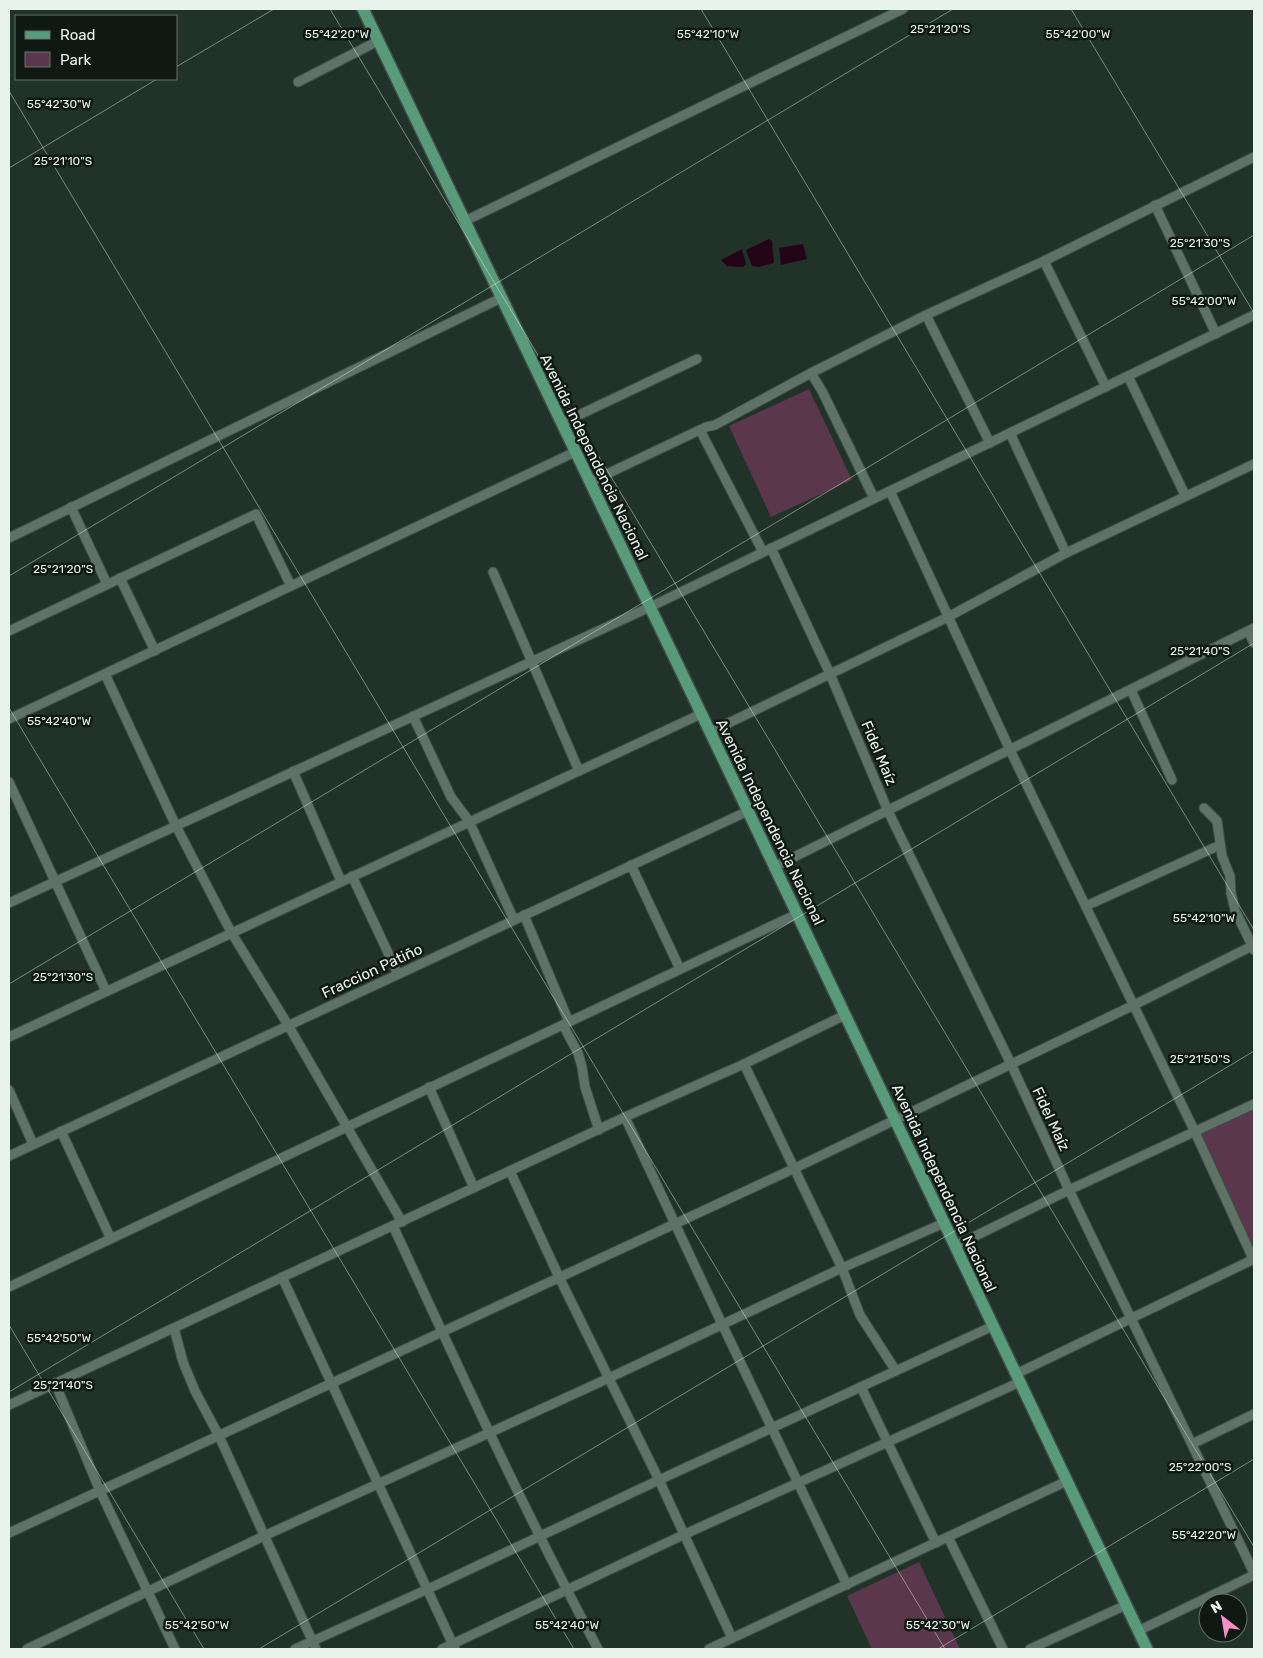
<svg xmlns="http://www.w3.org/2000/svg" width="1263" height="1658" font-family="Rubik,sans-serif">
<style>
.green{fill:#5a374a}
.water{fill:#240417}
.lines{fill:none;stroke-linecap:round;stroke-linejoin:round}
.minor-casing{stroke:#3f4d46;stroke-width:11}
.major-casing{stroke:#3f4d46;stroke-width:14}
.minor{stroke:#5f7267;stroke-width:9}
.major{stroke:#589b7b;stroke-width:11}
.ticks{fill:none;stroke:#e8f3ed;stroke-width:1;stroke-opacity:0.45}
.labels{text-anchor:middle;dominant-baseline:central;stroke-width:5;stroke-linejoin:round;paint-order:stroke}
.street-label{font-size:15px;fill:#e8f3ed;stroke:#101814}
.ticks-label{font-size:12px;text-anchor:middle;fill:#e8f3ed;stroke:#101814;stroke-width:5;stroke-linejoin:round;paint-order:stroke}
</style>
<rect width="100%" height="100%" fill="#213229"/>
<g class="green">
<polygon points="809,389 852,480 771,517 729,426"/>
<polygon points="1254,1109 1254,1255 1199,1134"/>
<polygon points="919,1562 960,1649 872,1649 847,1596"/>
</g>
<g class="water">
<polygon points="769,239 772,241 774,263 759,267 752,266 746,250"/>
<polygon points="803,244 807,259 781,265 779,248"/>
<polygon points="742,249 746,264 743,267 727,266 721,260"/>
</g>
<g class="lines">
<defs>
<g id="minor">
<polyline points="298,82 378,41"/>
<polyline points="1155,205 1216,334"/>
<polyline points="465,221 903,9"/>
<polyline points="1044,261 1106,387"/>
<polyline points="926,315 990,443"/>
<polyline points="811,373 822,391 874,498"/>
<polyline points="1128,376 1185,495"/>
<polyline points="562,423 697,359"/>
<polyline points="700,430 763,552"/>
<polyline points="1010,433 1066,553"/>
<polyline points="590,482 706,427 715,425 811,373 926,315 1044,261 1254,157"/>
<polyline points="890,491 1010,750 1195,1132 1254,1261"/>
<polyline points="71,507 107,584"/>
<polyline points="9,538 501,298"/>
<polyline points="771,548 830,674 888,811 1011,1064 1069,1190 1254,1573"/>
<polyline points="493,572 579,771"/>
<polyline points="120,578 155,651"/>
<polyline points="9,631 256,514 291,586"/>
<polyline points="1248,631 1254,643"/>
<polyline points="105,674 176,826 231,932 288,1025 402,1222"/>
<polyline points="1131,690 1172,780"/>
<polyline points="413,716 451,797 469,821 514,920"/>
<polyline points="9,719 575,452"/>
<polyline points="710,732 948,617 1066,553 1254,464"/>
<polyline points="293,771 341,881"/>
<polyline points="9,782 106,991"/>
<polyline points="1204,808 1217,821 1222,856 1230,876 1231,893 1235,910 1254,950"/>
<polyline points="631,865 680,969"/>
<polyline points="774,867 1254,628"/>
<polyline points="352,876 398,974"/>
<polyline points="9,903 650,607 1254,315"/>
<polyline points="1086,906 1220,845"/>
<polyline points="524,915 569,1022"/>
<polyline points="563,1025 578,1053 582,1067 585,1087 599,1130"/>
<polyline points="9,1037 701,714"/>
<polyline points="744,1064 842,1268 860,1315 896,1371"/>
<polyline points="429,1087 474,1188"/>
<polyline points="9,1090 33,1144"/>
<polyline points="625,1117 722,1324 847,1585"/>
<polyline points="61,1131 111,1239"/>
<polyline points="9,1156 748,811"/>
<polyline points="510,1171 559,1277 659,1480 732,1638"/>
<path d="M 393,1226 C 459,1368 524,1511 598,1649"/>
<polyline points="955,1246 1069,1190 1254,1104"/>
<polyline points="282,1277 455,1649"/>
<polyline points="9,1287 797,914"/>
<polyline points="174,1328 183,1362 195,1391 219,1436 316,1649"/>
<polyline points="1016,1374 1254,1259"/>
<polyline points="55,1383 100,1491 175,1649"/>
<polyline points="861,1387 936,1543"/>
<polyline points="9,1405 625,1117 744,1064 845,1015"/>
<polyline points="1192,1444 1254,1414"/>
<polyline points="9,1533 793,1169 1134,1005 1254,945"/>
<polyline points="948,1537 1003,1649"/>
<polyline points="1138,1631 1254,1575"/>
<polyline points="27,1649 264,1536 609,1378 842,1268 944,1223"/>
<polyline points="295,1649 428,1589 659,1480 993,1326"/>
<polyline points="442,1649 683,1535 1020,1382"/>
<polyline points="709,1649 1067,1481"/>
<polyline points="1030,1649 1126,1605"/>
</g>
<polyline id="major" points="363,9 748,811 1147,1649"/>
</defs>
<use href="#minor" class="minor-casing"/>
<use href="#major" class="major-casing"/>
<use href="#minor" class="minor"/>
<use href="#major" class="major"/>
</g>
<path class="ticks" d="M 330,9 L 1254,1547M 701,9 L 1254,930M 1071,9 L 1254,313M 176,67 L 274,9M 9,91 L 945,1649M 9,168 L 157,79M 9,576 L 953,9M 9,708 L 574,1649M 9,984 L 1254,235M 9,1325 L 204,1649M 9,1392 L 1254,643M 259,1649 L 1254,1051M 938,1649 L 1254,1459"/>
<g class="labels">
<g class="street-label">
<text transform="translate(594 457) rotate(64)">Avenida Independencia Nacional</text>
<text transform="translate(879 753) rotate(67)">Fidel Maíz</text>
<text transform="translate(770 822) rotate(64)">Avenida Independencia Nacional</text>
<text transform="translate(372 971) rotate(-25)">Fraccion Patiño</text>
<text transform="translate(1051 1119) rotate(65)">Fidel Maíz</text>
<text transform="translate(944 1188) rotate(65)">Avenida Independencia Nacional</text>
</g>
</g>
<g class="ticks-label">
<text x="940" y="33">25°21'20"S</text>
<text x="1078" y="38">55°42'00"W</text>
<text x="337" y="38">55°42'20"W</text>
<text x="708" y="38">55°42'10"W</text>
<text x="59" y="108">55°42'30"W</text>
<text x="63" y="165">25°21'10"S</text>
<text x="1200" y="247">25°21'30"S</text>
<text x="1204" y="305">55°42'00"W</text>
<text x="63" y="573">25°21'20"S</text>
<text x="1200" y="655">25°21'40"S</text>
<text x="59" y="725">55°42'40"W</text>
<text x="1204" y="922">55°42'10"W</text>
<text x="63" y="981">25°21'30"S</text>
<text x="1200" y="1063">25°21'50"S</text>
<text x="59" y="1342">55°42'50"W</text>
<text x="63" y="1389">25°21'40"S</text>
<text x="1200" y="1471">25°22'00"S</text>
<text x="1204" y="1539">55°42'20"W</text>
<text x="197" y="1629">55°42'50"W</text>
<text x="567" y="1629">55°42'40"W</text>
<text x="938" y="1629">55°42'30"W</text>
</g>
<rect width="1263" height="1658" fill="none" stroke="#e8f3ed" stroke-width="20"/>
<rect x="15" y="15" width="162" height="65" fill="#101814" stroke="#66706b"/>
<rect x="25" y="31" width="25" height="8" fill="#589b7b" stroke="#66706b"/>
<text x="60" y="40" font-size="15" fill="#e8f3ed">Road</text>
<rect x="25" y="52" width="25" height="15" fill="#5a374a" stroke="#66706b"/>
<text x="60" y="65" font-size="15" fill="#e8f3ed">Park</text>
<g transform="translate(1223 1618) rotate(329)"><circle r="24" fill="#101814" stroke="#66706b"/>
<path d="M0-4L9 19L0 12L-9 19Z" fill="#f98fc9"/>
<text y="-8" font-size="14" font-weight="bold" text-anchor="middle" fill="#e8f3ed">N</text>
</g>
</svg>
